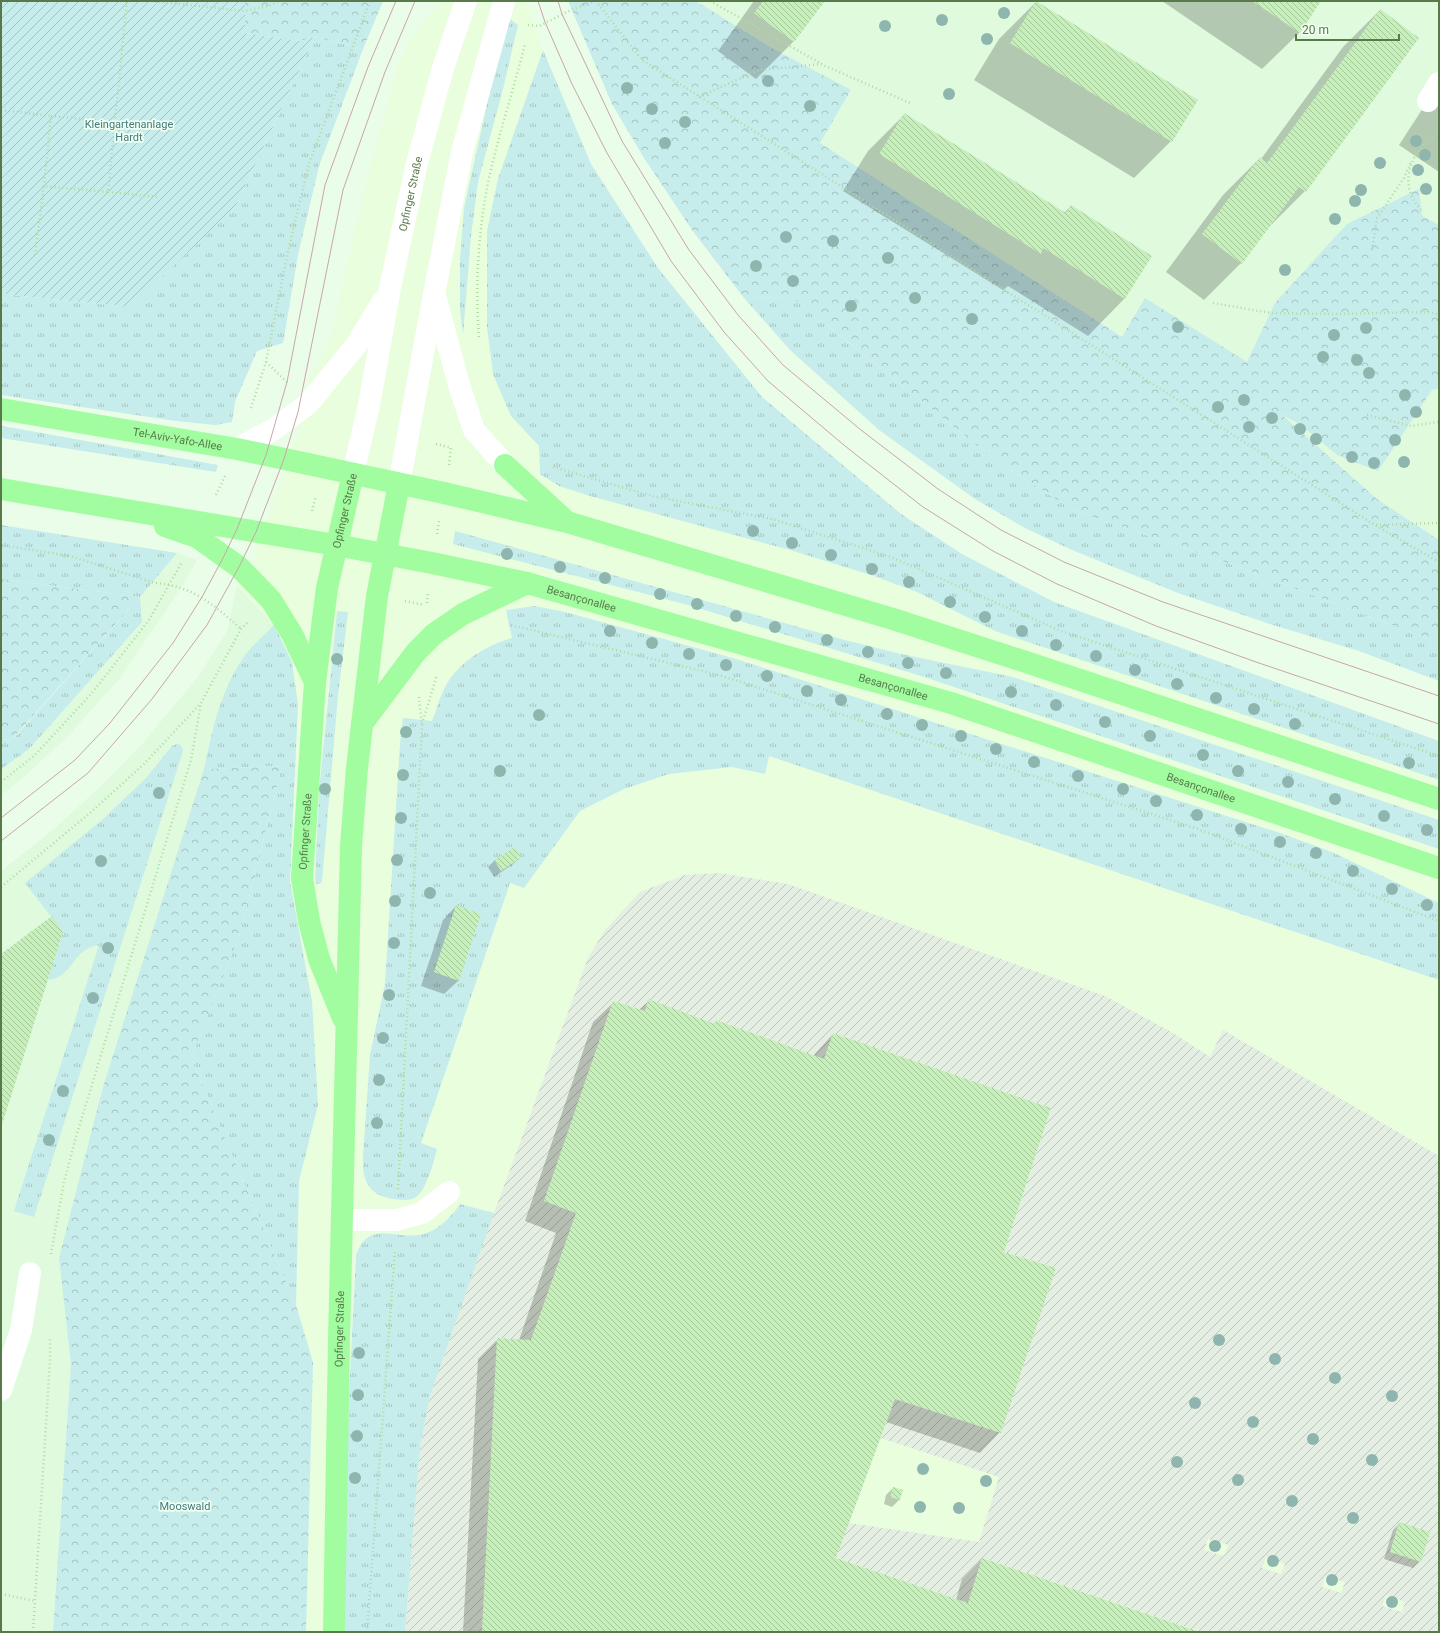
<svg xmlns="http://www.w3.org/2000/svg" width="1440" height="1633" font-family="Roboto,sans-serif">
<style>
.residential{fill:#dffadd}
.commercial{fill:#e8fedd;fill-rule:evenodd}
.industrial{fill:url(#industrial-furrows);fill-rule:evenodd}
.grass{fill:url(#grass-tufts)}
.forest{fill:url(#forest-crowns)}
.garden{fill:url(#garden-furrows)}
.shadow{fill:#0003}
.building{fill:url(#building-back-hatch)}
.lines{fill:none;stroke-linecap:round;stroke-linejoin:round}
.path{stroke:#b0daa2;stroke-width:2.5;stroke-dasharray:1 3;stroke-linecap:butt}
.minor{stroke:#fff;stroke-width:22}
.major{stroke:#a1fda0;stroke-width:22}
.tram{stroke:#c9a6a9;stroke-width:1}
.tree{fill:#8eb6af}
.labels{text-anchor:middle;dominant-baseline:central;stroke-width:3.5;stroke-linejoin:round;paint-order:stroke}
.park-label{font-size:11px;fill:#427b80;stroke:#f1fff0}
.street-label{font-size:11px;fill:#587a4b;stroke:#f1fff0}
</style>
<defs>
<pattern id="industrial-furrows" width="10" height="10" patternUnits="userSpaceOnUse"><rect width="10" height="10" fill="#e4eee2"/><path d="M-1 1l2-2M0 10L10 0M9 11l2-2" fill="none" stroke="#bcc6b9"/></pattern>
<pattern id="grass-tufts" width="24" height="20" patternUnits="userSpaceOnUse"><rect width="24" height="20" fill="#c6eceb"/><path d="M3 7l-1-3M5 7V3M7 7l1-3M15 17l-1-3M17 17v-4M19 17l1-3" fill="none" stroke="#a4c4c0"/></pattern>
<pattern id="forest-crowns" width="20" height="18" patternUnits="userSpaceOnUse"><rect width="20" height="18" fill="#c6eceb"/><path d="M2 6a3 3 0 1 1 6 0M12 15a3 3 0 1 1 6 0" fill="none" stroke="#a4c4c0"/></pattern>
<pattern id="garden-furrows" width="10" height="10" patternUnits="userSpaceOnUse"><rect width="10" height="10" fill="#c6eceb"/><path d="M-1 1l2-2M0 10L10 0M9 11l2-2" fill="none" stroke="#a4c4c0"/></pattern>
<pattern id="building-back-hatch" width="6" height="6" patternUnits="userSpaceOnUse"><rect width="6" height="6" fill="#c7efbb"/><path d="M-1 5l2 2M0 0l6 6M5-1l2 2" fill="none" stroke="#a4c79a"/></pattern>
</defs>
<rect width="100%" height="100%" fill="#eafde9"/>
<g class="residential">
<polygon points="697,1 1439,1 1439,540 1377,499 1279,412 1123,338 820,143 851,91 770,47"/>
<polygon points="177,553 197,560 175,597 119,679 66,738 18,782 1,795 1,769 29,749 142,622 140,597"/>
<polygon points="237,586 274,625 241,660 210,738 204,769 59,1258 71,1364 53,1632 1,1632 1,871 54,829 99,788 143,743 197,678 227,632"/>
</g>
<path class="commercial" d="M 443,1 L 527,1 L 543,50 L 498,179 L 487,231 L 487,327 L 493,374 L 511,416 L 539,446 L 540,474 L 871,575 L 917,592 L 995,631 L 1439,780 L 1439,820 L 1013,677 L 901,654 L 845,640 L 456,531 L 453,544 L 688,605 L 921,676 L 1439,849 L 1439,903 L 1332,852 L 1280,833 L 733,658 L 565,612 L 535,606 L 506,610 L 512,638 L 502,641 L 444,689 L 432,721 L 403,719 L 400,744 L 385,984 L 370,1055 L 363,1157 L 362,1170 L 372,1190 L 421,1144 L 510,883 L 524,887 L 580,811 L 624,789 L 669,774 L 732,767 L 764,774 L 769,756 L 1439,980 L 1439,1632 L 405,1632 L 494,1213 L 460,1204 L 454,1213 L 440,1227 L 419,1235 L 380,1233 L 372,1235 L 365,1239 L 359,1246 L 356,1256 L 348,1414 L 344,1632 L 306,1632 L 313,1362 L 296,1305 L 299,1181 L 318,1105 L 312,1001 L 290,882 L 298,705 L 274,625 L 237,586 L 255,554 L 300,424 L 310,377 L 327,347 L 334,323 L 361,202 L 398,64 L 415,33 ZM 348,613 L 338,696 L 322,881 L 320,884 L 316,884 L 319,792 Z"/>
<path class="industrial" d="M 719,873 L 788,884 L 1105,996 L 1173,1033 L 1210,1057 L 1223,1030 L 1439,1156 L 1439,1632 L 1201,1632 L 982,1558 L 968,1603 L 836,1558 L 849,1523 L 979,1542 L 999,1477 L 881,1438 L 895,1399 L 1001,1433 L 1056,1268 L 1004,1252 L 1051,1108 L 833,1033 L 824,1059 L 717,1020 L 715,1024 L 645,1011 L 613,1001 L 544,1201 L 576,1213 L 531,1340 L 497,1338 L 482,1632 L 405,1632 L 420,1447 L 430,1396 L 494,1213 L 588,958 L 605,930 L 640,892 L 685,875 ZM 1208,1539 L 1228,1545 L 1224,1556 L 1204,1550 ZM 1266,1557 L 1285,1564 L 1281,1574 L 1262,1568 ZM 1325,1576 L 1345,1582 L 1341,1593 L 1322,1587 ZM 1386,1595 L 1405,1602 L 1402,1612 L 1382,1606 Z"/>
<g class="grass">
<polygon points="510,19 518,25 503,89 478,182 471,236 463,335 460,309 460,260 464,208 491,87"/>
<polygon points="315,37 363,49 319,166 298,255 283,343 257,351 235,402 232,422 215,425 176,421 1,395 1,294 130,307 235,208"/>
<polygon points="543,50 591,164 658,268 762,397 901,514 962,554 1054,602 1439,741 1439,780 995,631 917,592 871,575 790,550 590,496 559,486 540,474 539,446 511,416 493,374 487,327 487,231 498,179"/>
<polygon points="792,297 995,460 1073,510 1233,565 1439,643 1439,681 1359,651 1273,625 1178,593 1072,550 1025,528 975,499 879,430 790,350 744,298"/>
<polygon points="1,426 14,428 218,465 216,472 1,438"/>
<polygon points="1,525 177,553 140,597 142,622 29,749 1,769 1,740 14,738 140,597 1,579"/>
<polygon points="455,531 845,640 901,654 1013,677 1439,820 1439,849 921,676 688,605 453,544"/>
<path d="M 535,606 L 565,612 L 733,658 L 1280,833 L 1332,852 L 1439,903 L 1439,980 L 769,756 L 765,774 L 732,767 L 669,774 L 624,789 L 580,811 L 524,888 L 510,883 L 421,1143 L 437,1149 C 434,1161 426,1191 416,1197 C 409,1201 402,1200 394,1199 C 369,1195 362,1182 363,1157 L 370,1055 L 385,984 L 400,744 L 403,718 L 432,721 C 436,711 439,699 444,689 C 457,663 485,646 512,638 L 506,610 Z"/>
<polygon points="337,611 348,612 338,696 322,881 320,884 316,884 315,882 319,792"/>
<path d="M 274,625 L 292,662 L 298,705 L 290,882 L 312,1001 L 318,1105 L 299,1181 L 296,1305 L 191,1058 L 239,936 L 282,766 L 204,769 C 212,731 220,694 241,661 C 249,648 264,636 274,625 Z"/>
<path d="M 177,744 L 181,745 L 183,751 L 34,1217 L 14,1211 L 99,945 C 71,949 74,977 48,980 L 63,932 L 25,883 L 103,819 L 146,778 L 172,746 Z"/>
<path d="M 460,1204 L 494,1213 L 430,1396 L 420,1447 L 405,1632 L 344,1632 L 348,1414 L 356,1256 C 367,1220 393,1239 419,1235 C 435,1233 451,1218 460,1204 Z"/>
</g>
<g class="forest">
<polygon points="245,1 383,1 363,49 315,37 300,41 245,33"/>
<polygon points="568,1 696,1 770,47 851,90 820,143 1122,337 1145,298 1247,362 1275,303 1347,224 1419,189 1422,216 1439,225 1439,388 1432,390 1378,471 1337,455 1301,425 1281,414 1377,499 1439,540 1439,643 1233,565 1073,510 995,460 792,297 744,298 692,230 644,158 612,104"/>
<polygon points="1,579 140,597 13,738 1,740"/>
<polygon points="282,766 239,936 191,1058 296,1305 313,1362 306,1632 53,1632 71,1364 59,1258 103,1087 204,769"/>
</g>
<polygon class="garden" points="1,1 245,1 245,33 300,41 315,37 235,208 130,307 1,294"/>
<g class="shadow">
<polygon points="754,1 823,1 793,42 756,79 718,51"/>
<polygon points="1162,1 1320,1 1299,33 1262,69"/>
<polygon points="1036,2 1171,141 1134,178 974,80 999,39"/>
<polygon points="1380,10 1305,191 1268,228 1241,263 1204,300 1166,272 1223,195 1260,158 1261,159 1343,47"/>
<polygon points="1439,91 1439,172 1399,145 1425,105"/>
<polygon points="904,115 1064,213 1071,206 1150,256 1124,299 1088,336 1008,286 1003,290 843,191 868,151"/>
<polygon points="514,848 520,858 513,864 494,877 488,867 494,861"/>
<polygon points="456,906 458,981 444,994 421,986 443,920"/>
<polygon points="649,1001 713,1025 717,1021 813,1056 833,1034 1003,1252 1000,1432 980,1453 886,1422 835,1559 956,1600 962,1579 982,1559 1197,1632 463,1632 478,1359 498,1339 519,1340 556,1233 525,1221 593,1022 614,1002 639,1010"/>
<polygon points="893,1488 901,1491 899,1500 892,1507 884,1504 886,1495"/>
<polygon points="1400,1523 1420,1561 1413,1568 1384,1559 1393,1530"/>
</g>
<g class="building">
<polygon points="763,1 825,1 794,42 754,13"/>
<polygon points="1036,1 1198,100 1172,142 1010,43"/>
<polygon points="1252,1 1321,1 1300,33"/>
<polygon points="1380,9 1419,38 1306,192 1299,187 1242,264 1202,234 1260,157 1267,163"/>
<polygon points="904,113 1066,213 1071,205 1152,256 1125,299 1043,248 1041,254 879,154"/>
<polygon points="515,847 521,858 501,871 494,860"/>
<polygon points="456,905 481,914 459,981 434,972"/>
<polygon points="52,916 63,932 1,1128 1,954"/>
<polygon points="648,999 715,1024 716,1020 824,1059 833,1033 1051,1108 1004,1252 1056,1268 1001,1433 895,1399 836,1558 968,1603 982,1558 1200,1632 482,1632 497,1338 531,1340 576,1213 544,1201 613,1001 645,1011"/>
<polygon points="893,1487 903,1490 900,1500 890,1497"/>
<polygon points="1399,1522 1430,1532 1421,1562 1390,1552"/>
</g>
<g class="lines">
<g class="path">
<polyline points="151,1 245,11 268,6 281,1"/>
<polyline points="596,1 642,60 1375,525 1439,562"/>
<polyline points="710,1 820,63"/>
<polyline points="528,25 539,26 571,10 595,1"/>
<polyline points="699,97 759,70 821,64 910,103"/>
<polyline points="1,110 51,116 44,186"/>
<polyline points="51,116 115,122"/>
<polyline points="108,192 159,197"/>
<path d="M 1421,210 C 1418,206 1414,202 1412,197 C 1405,183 1409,162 1419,150 C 1425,143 1433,138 1439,130"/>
<polyline points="1372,250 1377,218 1404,178 1411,162"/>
<polyline points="35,255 44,186 108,192 127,1"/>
<polyline points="1213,303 1271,313 1333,314 1430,312 1439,315"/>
<path d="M 479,337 C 475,287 478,237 487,188 C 497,139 513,92 525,44"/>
<polyline points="266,362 287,382"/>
<polyline points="251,408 266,362 288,251 309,164 370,1"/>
<polyline points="1367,415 1411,426 1439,422"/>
<polyline points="436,444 451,448"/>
<polyline points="449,465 451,448"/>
<polyline points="553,467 652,496 772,519 891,557 1061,631 1439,756"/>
<polyline points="216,495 225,476"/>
<polyline points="312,511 316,496"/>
<polyline points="1376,525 1439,523"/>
<polyline points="437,534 439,521"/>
<path d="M 1,545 L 70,556 L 155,583 C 191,585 216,606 241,629"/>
<polyline points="405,601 424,605"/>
<polyline points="427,603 428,592"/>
<polyline points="511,625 719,675 1198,829 1439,921"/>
<polyline points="422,724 437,675"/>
<polyline points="1,782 35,755 92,693 149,620 182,562"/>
<polyline points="1,887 91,812 144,764 201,703 241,629 249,621"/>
<polyline points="398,1189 422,726 419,697"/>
<polyline points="51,1254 64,1182 76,1137 191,760 201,703"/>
<polyline points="1,1594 35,1601"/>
<polyline points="33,1632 50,1360 50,1339"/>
<polyline points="367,1632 395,1250"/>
</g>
<g class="minor">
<polyline points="1428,101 1439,83"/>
<polyline points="436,299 459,385 474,430 505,465"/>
<polyline points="237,449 274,429 308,404 357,344 383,301"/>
<path id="s1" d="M 353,474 L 369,405 L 390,288 L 417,163 L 443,68 L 466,1"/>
<polyline points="399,484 434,294 462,152 504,1"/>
<polyline points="342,1220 397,1220 422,1213 449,1192"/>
<polyline points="1,1390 21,1330 30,1273"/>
</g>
<g class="major">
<path id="s2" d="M 1,409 L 237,449 L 444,493 L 567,522 L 893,619 L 1029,663 L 1439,799"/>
<polyline points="505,465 566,521"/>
<path id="s3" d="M 1,489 L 336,545 L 432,563 L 527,583 L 951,703 L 1439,868"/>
<polyline points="165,526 197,537 239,567 271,600 292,634 315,682"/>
<polyline points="362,724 416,652 434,634 463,614 527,583"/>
<path id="s4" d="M 343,1018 L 319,959 L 309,921 L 302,878 L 315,682 L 327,588 L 353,474"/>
<path id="s5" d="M 334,1632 L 339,1339 L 351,846 L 357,768 L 377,596 L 399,484"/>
</g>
<g class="tram">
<polyline points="538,1 545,22 572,84 607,153 671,261 724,332 768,381 845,446 923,507 993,551 1057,584 1156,626 1256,662 1439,724"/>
<polyline points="558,1 562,14 622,141 689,250 738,315 783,365 861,430 938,489 1001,530 1064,562 1163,602 1439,696"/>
<polyline points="1,818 75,760 110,723 173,643 202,597 223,558 237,529 266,455 287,382 325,185 368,67 396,1"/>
<polyline points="1,841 88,773 152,699 207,625 239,567 256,532 284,459 298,412 343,190 385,72 415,1"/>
</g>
</g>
<g class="tree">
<circle cx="1004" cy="13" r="6"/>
<circle cx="942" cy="20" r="6"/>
<circle cx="885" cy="26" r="6"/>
<circle cx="987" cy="39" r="6"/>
<circle cx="768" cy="81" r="6"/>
<circle cx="627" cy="88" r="6"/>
<circle cx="949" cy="94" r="6"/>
<circle cx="810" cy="106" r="6"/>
<circle cx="652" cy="109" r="6"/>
<circle cx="685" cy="122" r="6"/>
<circle cx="1416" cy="141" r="6"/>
<circle cx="665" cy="143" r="6"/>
<circle cx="1425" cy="155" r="6"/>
<circle cx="1380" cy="163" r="6"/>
<circle cx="1418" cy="170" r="6"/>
<circle cx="1426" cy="189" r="6"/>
<circle cx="1361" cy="190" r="6"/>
<circle cx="1355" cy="201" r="6"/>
<circle cx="1335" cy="219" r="6"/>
<circle cx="786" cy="237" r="6"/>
<circle cx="833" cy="241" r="6"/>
<circle cx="888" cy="258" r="6"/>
<circle cx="756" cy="266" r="6"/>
<circle cx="1285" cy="270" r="6"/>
<circle cx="793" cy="281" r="6"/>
<circle cx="915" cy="298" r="6"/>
<circle cx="851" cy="306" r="6"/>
<circle cx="972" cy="319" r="6"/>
<circle cx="1178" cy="327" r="6"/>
<circle cx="1366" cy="328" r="6"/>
<circle cx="1334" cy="335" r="6"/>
<circle cx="1323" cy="357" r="6"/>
<circle cx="1357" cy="360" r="6"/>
<circle cx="1369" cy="373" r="6"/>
<circle cx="1405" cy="395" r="6"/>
<circle cx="1244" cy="400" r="6"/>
<circle cx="1218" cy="407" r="6"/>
<circle cx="1416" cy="412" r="6"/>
<circle cx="1272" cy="418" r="6"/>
<circle cx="1249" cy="427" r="6"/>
<circle cx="1300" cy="429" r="6"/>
<circle cx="1316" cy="439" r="6"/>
<circle cx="1395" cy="440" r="6"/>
<circle cx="1352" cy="457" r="6"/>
<circle cx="1404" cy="462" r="6"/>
<circle cx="1374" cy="463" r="6"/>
<circle cx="753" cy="531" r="6"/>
<circle cx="792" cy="543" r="6"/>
<circle cx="507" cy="554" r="6"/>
<circle cx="831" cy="555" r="6"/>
<circle cx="560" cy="567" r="6"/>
<circle cx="872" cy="569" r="6"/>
<circle cx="605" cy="578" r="6"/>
<circle cx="909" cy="582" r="6"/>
<circle cx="660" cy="594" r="6"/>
<circle cx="950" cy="602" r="6"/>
<circle cx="697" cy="604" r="6"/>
<circle cx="736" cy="616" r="6"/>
<circle cx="985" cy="617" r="6"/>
<circle cx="775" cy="627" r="6"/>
<circle cx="610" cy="631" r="6"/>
<circle cx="1022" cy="631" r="6"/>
<circle cx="827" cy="640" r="6"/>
<circle cx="652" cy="643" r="6"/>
<circle cx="1056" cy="645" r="6"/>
<circle cx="868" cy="652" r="6"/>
<circle cx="689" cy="654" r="6"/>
<circle cx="1096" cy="656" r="6"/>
<circle cx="337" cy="659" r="6"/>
<circle cx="908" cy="663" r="6"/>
<circle cx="726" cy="665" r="6"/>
<circle cx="1135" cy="670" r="6"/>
<circle cx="946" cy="673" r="6"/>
<circle cx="767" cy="676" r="6"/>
<circle cx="1177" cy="684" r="6"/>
<circle cx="807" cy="691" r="6"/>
<circle cx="1011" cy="692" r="6"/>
<circle cx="1216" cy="698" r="6"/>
<circle cx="841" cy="700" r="6"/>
<circle cx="1056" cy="705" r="6"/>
<circle cx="1254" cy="709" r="6"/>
<circle cx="887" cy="714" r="6"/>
<circle cx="539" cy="715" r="6"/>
<circle cx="1105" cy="722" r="6"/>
<circle cx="1295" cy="724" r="6"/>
<circle cx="922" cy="725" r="6"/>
<circle cx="406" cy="732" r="6"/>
<circle cx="961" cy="736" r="6"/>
<circle cx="1150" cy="736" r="6"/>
<circle cx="996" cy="749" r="6"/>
<circle cx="1203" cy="755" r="6"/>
<circle cx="1034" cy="762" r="6"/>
<circle cx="1409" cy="763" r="6"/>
<circle cx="500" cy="771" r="6"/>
<circle cx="1238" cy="771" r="6"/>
<circle cx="403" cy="775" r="6"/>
<circle cx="1078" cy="776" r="6"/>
<circle cx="1288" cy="782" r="6"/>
<circle cx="325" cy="789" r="6"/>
<circle cx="1123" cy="789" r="6"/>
<circle cx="159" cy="793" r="6"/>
<circle cx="1335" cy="799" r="6"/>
<circle cx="1156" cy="801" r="6"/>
<circle cx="1197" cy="815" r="6"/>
<circle cx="1384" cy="816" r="6"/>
<circle cx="401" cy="818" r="6"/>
<circle cx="1241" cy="829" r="6"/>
<circle cx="1427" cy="830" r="6"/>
<circle cx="1280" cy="842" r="6"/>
<circle cx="1316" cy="853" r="6"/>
<circle cx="397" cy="860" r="6"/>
<circle cx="101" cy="861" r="6"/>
<circle cx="1353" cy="871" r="6"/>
<circle cx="1392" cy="889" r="6"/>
<circle cx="430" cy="893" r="6"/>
<circle cx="395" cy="901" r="6"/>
<circle cx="1427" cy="905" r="6"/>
<circle cx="394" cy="943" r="6"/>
<circle cx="108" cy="948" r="6"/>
<circle cx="389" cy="995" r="6"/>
<circle cx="93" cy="998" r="6"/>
<circle cx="383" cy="1038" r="6"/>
<circle cx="379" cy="1080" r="6"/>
<circle cx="63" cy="1091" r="6"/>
<circle cx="377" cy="1123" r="6"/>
<circle cx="49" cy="1140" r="6"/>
<circle cx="1219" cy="1340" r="6"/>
<circle cx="359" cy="1353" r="6"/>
<circle cx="1275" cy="1359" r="6"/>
<circle cx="1335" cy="1378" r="6"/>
<circle cx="358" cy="1395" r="6"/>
<circle cx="1392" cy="1396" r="6"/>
<circle cx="1195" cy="1403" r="6"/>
<circle cx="1253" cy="1422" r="6"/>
<circle cx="357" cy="1436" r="6"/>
<circle cx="1313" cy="1439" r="6"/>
<circle cx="1372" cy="1460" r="6"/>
<circle cx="1177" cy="1462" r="6"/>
<circle cx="923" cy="1469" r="6"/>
<circle cx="355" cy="1478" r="6"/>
<circle cx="1238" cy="1480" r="6"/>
<circle cx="986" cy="1481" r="6"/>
<circle cx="1292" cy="1501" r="6"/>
<circle cx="920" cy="1507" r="6"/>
<circle cx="959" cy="1508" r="6"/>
<circle cx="1353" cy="1518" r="6"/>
<circle cx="1215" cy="1546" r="6"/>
<circle cx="1273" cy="1561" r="6"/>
<circle cx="1332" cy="1580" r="6"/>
<circle cx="1392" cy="1602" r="6"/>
</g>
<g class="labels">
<g class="park-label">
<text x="129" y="124">Kleingartenanlage<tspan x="129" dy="13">Hardt</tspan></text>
<text x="185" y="1506">Mooswald</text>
</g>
<g class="street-label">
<text stroke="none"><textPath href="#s1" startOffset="286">Opfinger Straße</textPath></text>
<text stroke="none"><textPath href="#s2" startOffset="179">Tel-Aviv-Yafo-Allee</textPath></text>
<text stroke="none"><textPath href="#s4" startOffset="517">Opfinger Straße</textPath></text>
<text stroke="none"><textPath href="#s3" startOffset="591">Besançonallee</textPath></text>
<text stroke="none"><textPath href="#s3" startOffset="915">Besançonallee</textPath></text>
<text stroke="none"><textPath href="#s3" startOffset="1239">Besançonallee</textPath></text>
<text stroke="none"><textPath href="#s4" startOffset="193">Opfinger Straße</textPath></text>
<text stroke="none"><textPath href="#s5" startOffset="303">Opfinger Straße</textPath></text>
</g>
</g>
<rect width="1440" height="1633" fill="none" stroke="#587a4b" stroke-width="4"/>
<path d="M1296 34v6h103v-6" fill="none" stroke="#587a4b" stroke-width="2"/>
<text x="1302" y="34" font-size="12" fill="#587a4b" stroke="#f1fff0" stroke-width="3" paint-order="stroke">20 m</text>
</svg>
